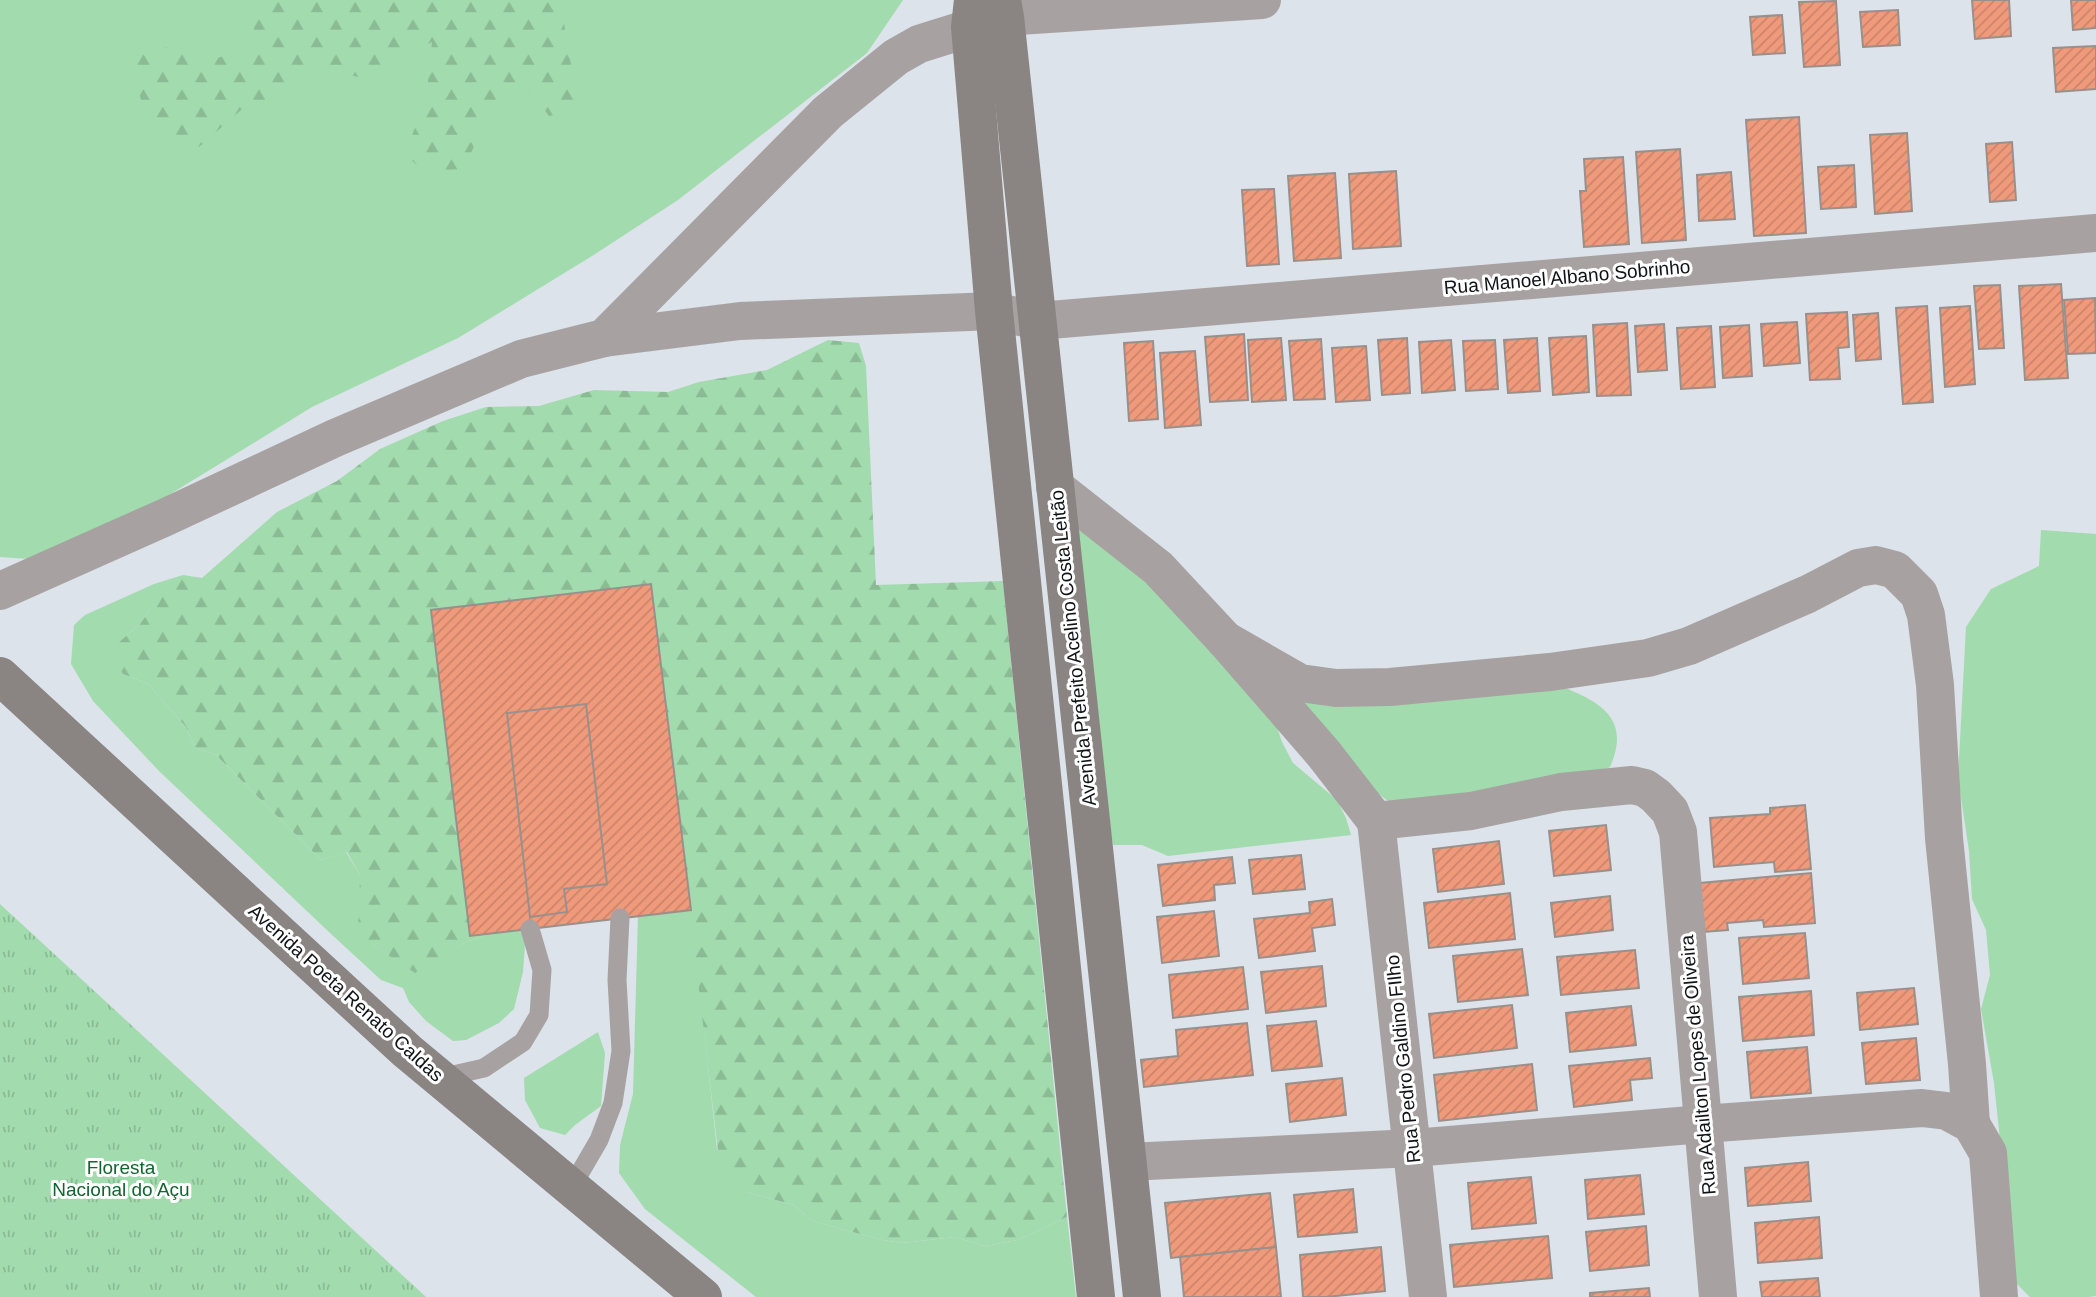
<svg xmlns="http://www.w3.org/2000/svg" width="2096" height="1297" font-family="Arial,sans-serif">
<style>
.grass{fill:#a2dbad}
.forest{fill:url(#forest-firs)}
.park{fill:url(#park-tufts)}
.building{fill:url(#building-hatch);stroke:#99908c;stroke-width:2}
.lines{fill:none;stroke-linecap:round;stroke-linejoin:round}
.lane{stroke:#a7a2a1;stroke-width:19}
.street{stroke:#a7a2a1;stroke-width:38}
.secondary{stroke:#8a8482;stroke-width:38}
.labels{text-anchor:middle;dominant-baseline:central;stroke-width:6;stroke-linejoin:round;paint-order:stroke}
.street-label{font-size:19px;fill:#111316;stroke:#fff}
.park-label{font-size:19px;fill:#12652f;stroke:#fff}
</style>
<defs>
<pattern id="forest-firs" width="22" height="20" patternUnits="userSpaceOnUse" patternTransform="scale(1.75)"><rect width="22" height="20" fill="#a2dbad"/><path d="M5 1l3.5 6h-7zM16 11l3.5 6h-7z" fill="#8abb94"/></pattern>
<pattern id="park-tufts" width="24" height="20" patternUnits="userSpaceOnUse" patternTransform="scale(1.75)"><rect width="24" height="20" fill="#a2dbad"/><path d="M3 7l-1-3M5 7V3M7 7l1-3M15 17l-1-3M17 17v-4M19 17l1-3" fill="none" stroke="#8abb94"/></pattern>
<pattern id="building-hatch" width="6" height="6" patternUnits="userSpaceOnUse" patternTransform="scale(1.75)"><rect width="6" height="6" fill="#f09a7c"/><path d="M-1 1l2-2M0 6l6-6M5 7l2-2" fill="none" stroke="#cd846a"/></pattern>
</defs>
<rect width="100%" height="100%" fill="#dce3ea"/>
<g class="grass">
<polygon points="0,0 903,0 867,53 678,200 592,256 458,338 312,407 159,501 29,559 0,557"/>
<polygon points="1077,516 1113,543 1274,718 1282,742 1293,763 1337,800 1346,818 1351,835 1168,856 1142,845 1113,845 1099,766"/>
<polygon points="2041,530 2096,534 2096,1296 2089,1297 2030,1297 2015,1282 1994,1083 1981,1009 1990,975 1986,930 1972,899 1969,851 1958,778 1966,627 1991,589 2039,566"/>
<polygon points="154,584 154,604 140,624 119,642 123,674 148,684 186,727 195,748 216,755 321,860 346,852 360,875 360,900 373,945 415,972 466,942 491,933 521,930 525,945 523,972 514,1009 499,1023 466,1040 453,1041 426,1021 409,1002 403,988 381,980 329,932 159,771 93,701 71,664 74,625 85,615"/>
<path d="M 1551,682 C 1592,699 1634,713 1610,767 L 1595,774 L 1399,807 C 1353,783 1325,734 1294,694 Z"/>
<polygon points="691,910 717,1149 747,1192 794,1205 812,1221 882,1240 902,1243 955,1237 985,1246 1018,1240 1067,1217 1076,1297 756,1297 645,1209 619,1173 620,1145 633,1094 638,916"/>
<polygon points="598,1032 605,1053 601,1106 575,1125 565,1135 540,1128 525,1100 524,1078"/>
</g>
<g class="forest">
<polygon points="251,0 560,0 579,111 549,116 522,81 486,119 464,169 422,171 405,153 426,100 432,42 363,78 323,69 279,86 271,104 241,110 199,147 149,134 131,58 167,47 206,61 256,47"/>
<polygon points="828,340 859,343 866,366 876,585 1003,581 1067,1217 1018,1240 985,1246 955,1237 902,1243 882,1240 812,1221 794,1205 747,1192 720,1168 651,584 431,610 470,935 491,933 466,942 415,973 373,945 358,933 360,875 347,852 321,860 216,755 195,748 186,727 148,684 123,674 112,655 119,642 140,624 154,604 154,584 183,575 202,578 277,512 337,481 380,449 443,421 486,407 539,406 594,390 668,392 699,382 767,370"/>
</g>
<polygon class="park" points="0,904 426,1297 0,1297"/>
<g class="building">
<polygon points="1972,0 2009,0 2011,36 1975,39"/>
<polygon points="2071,0 2096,0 2096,28 2073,30"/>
<polygon points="1836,1 1840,65 1804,67 1799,2"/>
<polygon points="1898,10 1900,45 1863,47 1860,12"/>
<polygon points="1782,15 1785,53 1753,55 1750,17"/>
<polygon points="2096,46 2096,89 2056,92 2053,48"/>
<polygon points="1799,117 1806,233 1754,236 1746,120"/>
<polygon points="1907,133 1912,211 1875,214 1870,135"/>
<polygon points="2012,142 2016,200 1990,202 1986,144"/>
<polygon points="1680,149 1686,240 1642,243 1636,152"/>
<polygon points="1623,157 1629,244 1584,247 1580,191 1586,191 1584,159"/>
<polygon points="1854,165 1856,207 1821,209 1818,167"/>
<polygon points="1396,171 1401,246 1353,249 1349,174"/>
<polygon points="1731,172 1735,219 1699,221 1697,175"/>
<polygon points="1335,173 1341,258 1294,261 1288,176"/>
<polygon points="1274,189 1279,264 1247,266 1242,190"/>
<polygon points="2061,284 2068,378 2025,380 2019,286"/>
<polygon points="2000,285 2004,348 1979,349 1974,286"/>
<polygon points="2095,298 2096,353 2068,354 2064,300"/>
<polygon points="1927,306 1933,402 1903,404 1896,308"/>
<polygon points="1970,306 1975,384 1945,387 1940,308"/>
<polygon points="1847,312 1849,347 1838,348 1840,379 1810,380 1806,314"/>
<polygon points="1878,313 1881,359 1856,361 1853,315"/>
<polygon points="1797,322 1800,363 1764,366 1761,324"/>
<polygon points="1627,323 1631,395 1597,396 1593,325"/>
<polygon points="1664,324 1667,370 1638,372 1635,326"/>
<polygon points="1749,325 1752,376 1723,378 1720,327"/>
<polygon points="1711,326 1715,387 1681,389 1677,328"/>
<polygon points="1244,334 1248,400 1210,402 1205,337"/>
<polygon points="1586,336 1589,392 1553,395 1549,338"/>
<polygon points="1281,338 1286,400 1252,402 1248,340"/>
<polygon points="1407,338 1410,393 1382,395 1378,340"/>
<polygon points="1537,338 1540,391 1508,393 1504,340"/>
<polygon points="1321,339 1325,399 1294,400 1289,341"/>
<polygon points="1451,340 1455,390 1422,393 1419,342"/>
<polygon points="1495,340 1498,389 1466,391 1463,341"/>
<polygon points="1153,341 1158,419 1129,421 1124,343"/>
<polygon points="1366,346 1370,400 1336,402 1332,348"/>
<polygon points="1195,351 1201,425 1165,428 1160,353"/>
<polygon points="651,584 691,910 470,936 431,610"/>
<polygon points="586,704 607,884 564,889 567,912 530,917 507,713"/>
<polygon points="1805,805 1811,869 1775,872 1774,862 1714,867 1710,818 1770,814 1770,808"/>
<polygon points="1606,825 1611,870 1554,876 1549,831"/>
<polygon points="1499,841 1504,884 1438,892 1433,849"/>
<polygon points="1301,855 1305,889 1253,894 1249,860"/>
<polygon points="1232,857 1235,883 1214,885 1215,900 1163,906 1158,865"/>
<polygon points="1811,873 1815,923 1764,927 1763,920 1727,923 1728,930 1703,932 1700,883"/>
<polygon points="1510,893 1515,939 1429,948 1424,903"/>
<polygon points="1610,896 1613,930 1555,937 1551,903"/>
<polygon points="1332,899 1335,925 1312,928 1315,951 1259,958 1254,919 1310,913 1309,902"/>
<polygon points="1214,911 1219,956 1162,963 1157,917"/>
<polygon points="1805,933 1809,978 1743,984 1739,938"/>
<polygon points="1522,949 1528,995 1458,1002 1453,956"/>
<polygon points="1635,950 1639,988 1561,995 1557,957"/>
<polygon points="1322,966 1326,1006 1266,1013 1261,972"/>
<polygon points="1243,967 1248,1009 1173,1018 1169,975"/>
<polygon points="1914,988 1918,1024 1860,1030 1857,993"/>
<polygon points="1811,991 1814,1035 1743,1041 1739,997"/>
<polygon points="1512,1005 1517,1048 1434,1058 1429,1014"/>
<polygon points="1631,1006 1636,1045 1570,1052 1566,1013"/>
<polygon points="1316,1021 1322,1066 1272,1071 1267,1026"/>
<polygon points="1247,1023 1253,1075 1144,1087 1141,1060 1178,1056 1176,1030"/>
<polygon points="1916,1038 1920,1080 1866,1084 1862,1043"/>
<polygon points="1807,1047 1811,1093 1751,1098 1747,1052"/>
<polygon points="1650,1058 1652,1078 1630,1080 1632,1100 1574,1107 1569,1066"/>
<polygon points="1532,1064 1537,1110 1439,1121 1434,1075"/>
<polygon points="1342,1078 1346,1115 1290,1122 1286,1084"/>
<polygon points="1808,1162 1811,1201 1748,1206 1745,1168"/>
<polygon points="1640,1175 1644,1214 1588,1219 1585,1180"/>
<polygon points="1531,1177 1536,1223 1472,1229 1468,1183"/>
<polygon points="1353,1189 1357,1232 1298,1237 1294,1195"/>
<polygon points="1270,1193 1276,1247 1171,1258 1165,1203"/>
<polygon points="1819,1217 1822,1258 1758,1263 1755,1223"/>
<polygon points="1646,1226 1649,1265 1590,1271 1586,1232"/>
<polygon points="1548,1236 1552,1278 1454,1287 1450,1245"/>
<polygon points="1276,1247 1281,1297 1184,1297 1180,1257"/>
<polygon points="1381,1247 1385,1291 1326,1297 1303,1297 1300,1255"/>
<polygon points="1818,1278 1820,1297 1762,1297 1760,1282"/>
<polygon points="1649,1288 1650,1297 1590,1297 1590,1293"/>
</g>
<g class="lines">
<g class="lane">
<polyline points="440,1078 484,1068 523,1042 539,1015 542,970 530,929"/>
<polyline points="571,1188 599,1140 613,1103 621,1051 617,980 620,918"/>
</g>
<g class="street">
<polyline points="604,338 740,321 994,311 1038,321 2096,233"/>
<polyline points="1055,487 1158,568 1225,640 1324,754 1376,821 1471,811 1561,792 1632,785 1645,788 1656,796 1670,811 1678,832 1718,1297"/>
<polyline points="0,591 166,517 335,438 521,359 604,338 828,112 896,57 919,44 1005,17 1262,0"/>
<polyline points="1225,640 1300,683 1336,688 1390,687 1550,672 1648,658 1689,646 1808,594 1858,568 1876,565 1895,570 1919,594 1926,615 1935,685 1944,838 1967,1064 1971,1124"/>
<polyline points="1376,821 1428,1297"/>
<polyline points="1128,1162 1413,1148 1703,1124 1922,1108 1947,1111 1971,1124 1988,1153 1999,1297"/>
</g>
<g class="secondary">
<polyline points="973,0 970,27 994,311 1096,1297"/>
<polyline points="1002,0 1005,17 1142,1297"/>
<polyline points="0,676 407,1051 703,1297"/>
</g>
</g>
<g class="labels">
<g class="street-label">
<text transform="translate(1567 277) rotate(-5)">Rua Manoel Albano Sobrinho</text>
<text transform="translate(1073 648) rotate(-96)">Avenida Prefeito Acelino Costa Leitão</text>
<text transform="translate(346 993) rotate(42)">Avenida Poeta Renato Caldas</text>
<text transform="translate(1403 1059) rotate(-96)">Rua Pedro Galdino FIlho</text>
<text transform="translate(1698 1065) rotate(-95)">Rua Adailton Lopes de Oliveira</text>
</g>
<g class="park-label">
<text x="121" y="1167">Floresta<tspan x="121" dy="22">Nacional do Açu</tspan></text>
</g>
</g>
</svg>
